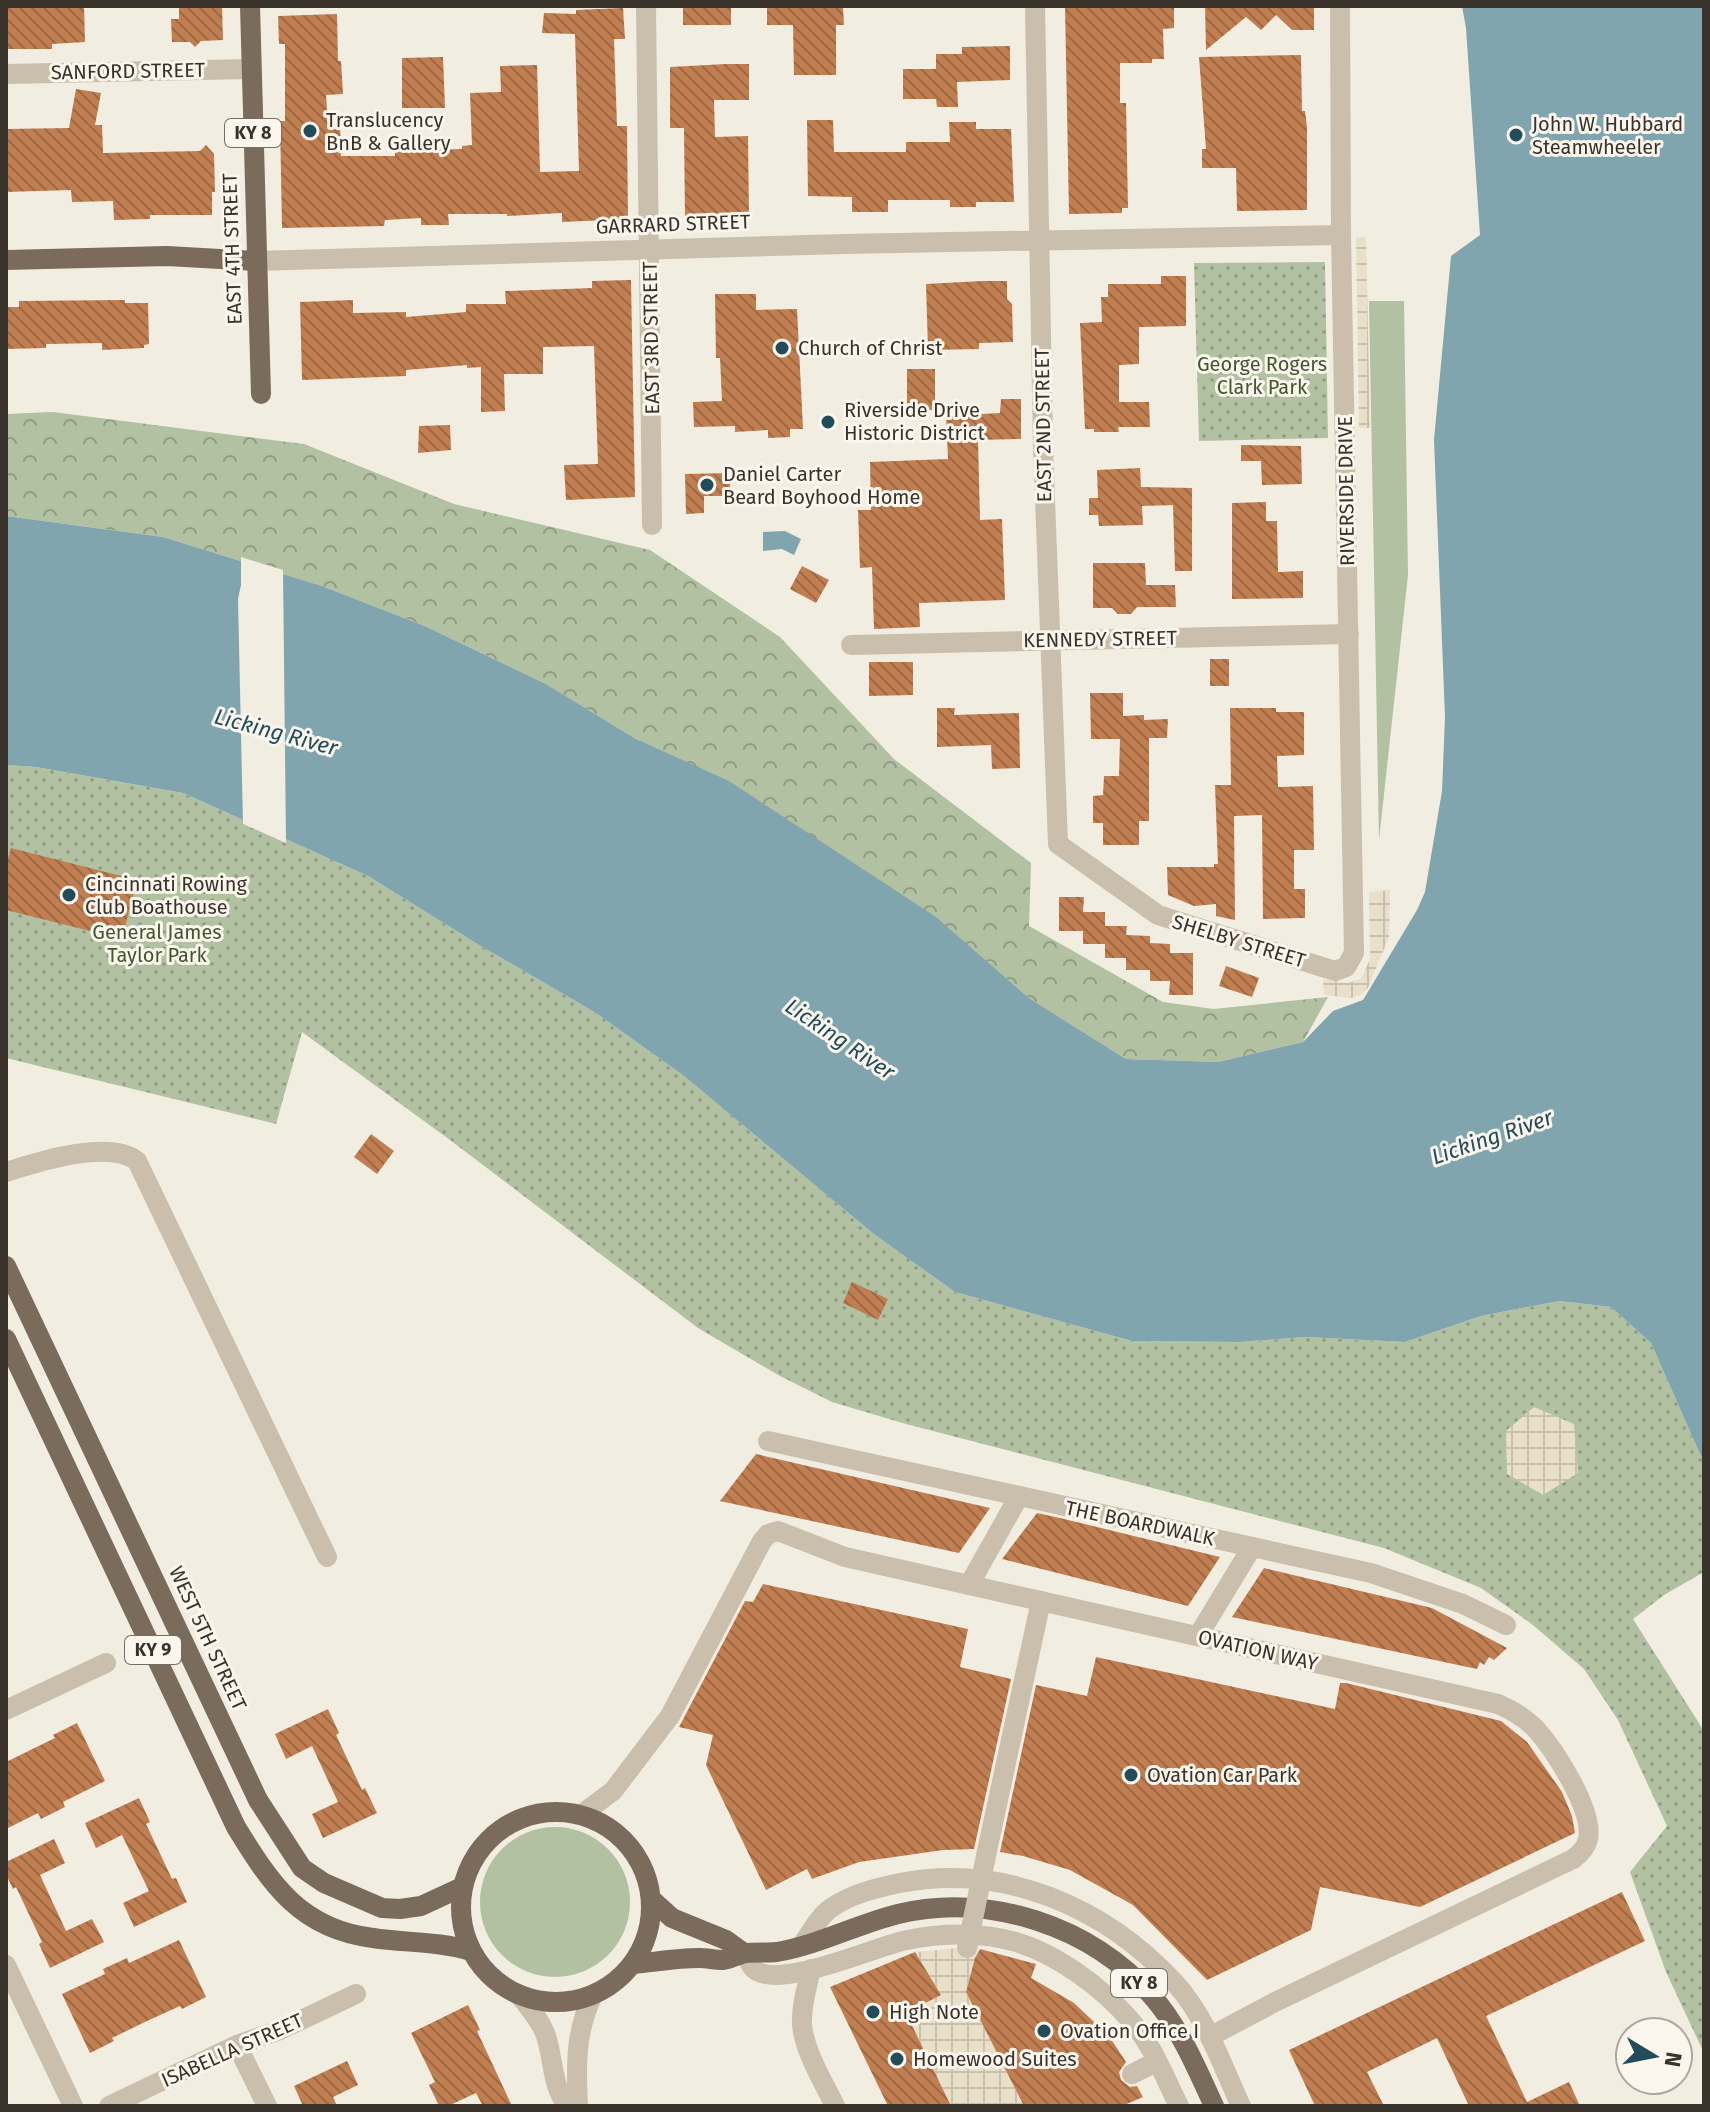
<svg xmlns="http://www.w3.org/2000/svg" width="1710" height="2112" font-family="'Fira Sans',sans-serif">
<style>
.grass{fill:#b1c1a1}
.forest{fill:url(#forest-crowns)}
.park{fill:url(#park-dots)}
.plaza{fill:url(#plaza-grid)}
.water{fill:#81a5ae}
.pier{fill:#f2ede1}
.building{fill:url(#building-back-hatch)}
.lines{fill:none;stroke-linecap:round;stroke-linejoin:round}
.minor{stroke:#cabfad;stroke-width:20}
.major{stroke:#7a6b5d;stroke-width:20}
.minor-bridge{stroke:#cabfad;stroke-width:20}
.poi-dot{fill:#224c59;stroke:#faf6ed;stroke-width:3}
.labels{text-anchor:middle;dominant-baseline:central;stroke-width:6;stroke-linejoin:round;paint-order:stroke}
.shield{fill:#faf6ed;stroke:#736d65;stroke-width:2}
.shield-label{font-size:18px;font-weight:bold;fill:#39322b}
.street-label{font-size:20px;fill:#39322b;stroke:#faf6ed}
.poi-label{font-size:20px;fill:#39322b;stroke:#faf6ed;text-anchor:start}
.park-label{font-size:20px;fill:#425630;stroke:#faf6ed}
.water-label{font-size:22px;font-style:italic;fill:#224c59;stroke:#faf6ed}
</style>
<defs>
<pattern id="forest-crowns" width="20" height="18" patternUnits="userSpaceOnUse" patternTransform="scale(2)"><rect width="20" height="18" fill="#b1c1a1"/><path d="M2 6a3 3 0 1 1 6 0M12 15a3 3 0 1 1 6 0" fill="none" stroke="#919d83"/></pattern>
<pattern id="park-dots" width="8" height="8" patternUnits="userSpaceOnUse" patternTransform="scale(2)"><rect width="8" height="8" fill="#b1c1a1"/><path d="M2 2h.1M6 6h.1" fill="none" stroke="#919d83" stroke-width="1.8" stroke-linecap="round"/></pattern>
<pattern id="plaza-grid" width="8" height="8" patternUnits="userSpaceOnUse" patternTransform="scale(2)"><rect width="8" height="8" fill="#e9e0c9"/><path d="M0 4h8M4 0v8" fill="none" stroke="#c9c1ad"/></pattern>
<pattern id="building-back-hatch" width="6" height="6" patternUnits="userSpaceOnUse" patternTransform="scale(2)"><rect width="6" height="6" fill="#c07e51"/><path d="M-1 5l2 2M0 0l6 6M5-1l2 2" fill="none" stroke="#9d6843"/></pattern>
</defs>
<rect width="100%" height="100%" fill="#f2ede1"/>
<g class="grass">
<polygon points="1369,301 1404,301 1408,575 1379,840"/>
<circle cx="555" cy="1902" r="75"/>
</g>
<polygon class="forest" points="53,412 304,444 454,504 650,550 780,637 894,759 1031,863 1029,926 1163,1002 1214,1009 1328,997 1303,1042 1218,1062 1126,1059 1029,998 935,917 831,849 636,739 546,684 427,627 322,586 163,537 6,516 6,414"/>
<g class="park">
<polygon points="1325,262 1328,438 1199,441 1194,263"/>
<polygon points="6,765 36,767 183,793 368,876 479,945 596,1013 684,1076 875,1235 955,1292 1132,1341 1239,1342 1305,1337 1405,1342 1481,1316 1559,1301 1611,1307 1651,1343 1704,1463 1704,1572 1664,1595 1633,1619 1704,1731 1704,2053 1666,1972 1630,1872 1667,1826 1618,1720 1584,1669 1533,1625 1481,1588 1384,1548 906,1424 832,1402 780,1376 698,1328 450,1140 302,1032 276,1124 6,1058"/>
</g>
<g class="plaza">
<polygon points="1356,237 1366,237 1370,428 1359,428"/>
<polygon points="1390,890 1389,937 1367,990 1361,995 1351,998 1324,995 1323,979 1347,983 1361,979 1370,959 1369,892"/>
<polygon points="1534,1407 1574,1424 1578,1473 1543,1495 1507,1474 1506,1431"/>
<polygon points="979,1946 966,1992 1024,2106 951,2106 906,2013 941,1995 915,1952"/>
</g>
<g class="water">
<polygon points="1462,6 1704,6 1704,1463 1651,1343 1611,1307 1559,1301 1481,1316 1405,1342 1305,1337 1239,1342 1132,1341 955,1292 875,1235 684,1076 596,1013 479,945 368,876 183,793 36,767 6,765 6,516 163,537 322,586 427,627 546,684 636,739 729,781 936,917 1029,998 1126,1059 1218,1062 1303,1042 1333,1011 1363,1000 1417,910 1425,892 1442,791 1445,717 1434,440 1451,256 1480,235 1466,28"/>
<polygon points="785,531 801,539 794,555 782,549 763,551 763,532"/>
</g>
<polygon class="pier" points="241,557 283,570 286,843 243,824 238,599 241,585"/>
<g class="building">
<polygon points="6,6 84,6 85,42 52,44 52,49 6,49"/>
<polygon points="179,6 222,6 223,40 201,41 195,47 190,42 172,42 171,19 179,19"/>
<rect x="683" y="6" width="48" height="19"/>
<polygon points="1065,6 1174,6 1174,28 1163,29 1164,59 1152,59 1152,63 1120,63 1120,103 1126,103 1128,208 1122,208 1122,213 1069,214"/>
<polygon points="1205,6 1314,6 1314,30 1292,30 1276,15 1261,30 1246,17 1206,50"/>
<polygon points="843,7 844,25 836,25 836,75 794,75 793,25 767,25 767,8"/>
<polygon points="623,8 625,39 614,39 617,126 627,126 628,219 562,222 562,213 507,216 507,214 448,214 449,225 421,225 421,218 385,220 384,226 282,228 280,121 285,121 285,44 279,44 278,16 337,14 338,61 341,61 343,94 326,95 328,124 340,124 341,156 395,156 395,151 462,149 462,146 472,145 470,93 501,92 500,66 537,65 540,172 579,171 575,34 542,33 544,13 576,14 576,10"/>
<polygon points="1010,46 1010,80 957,82 958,107 937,107 936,99 903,99 903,69 936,69 936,54 962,54 962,47"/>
<polygon points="1301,55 1302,111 1305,111 1307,127 1307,210 1237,211 1236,168 1202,168 1202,149 1206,149 1199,57"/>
<polygon points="443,57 445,108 402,108 402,58"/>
<polygon points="726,64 749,64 749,100 714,100 715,137 748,136 749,217 685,221 684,128 670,128 670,67"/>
<polygon points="76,89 101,93 95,125 102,125 103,153 200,151 206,145 214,154 215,192 212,192 212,215 150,215 150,219 114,220 113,201 72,202 71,190 6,192 6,129 69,128"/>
<polygon points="807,120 833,120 834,152 906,152 906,142 950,142 949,122 976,122 976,129 1011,129 1014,202 976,202 976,207 950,207 950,200 888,200 888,212 852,212 852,197 808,196"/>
<polygon points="1161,276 1186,276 1186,326 1139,327 1139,364 1119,365 1119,402 1149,402 1150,427 1118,427 1119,432 1094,432 1094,429 1085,429 1080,323 1102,322 1101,297 1108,297 1108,284 1161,284"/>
<polygon points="631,280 635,497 566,500 564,465 598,464 594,346 543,347 543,374 504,374 505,411 481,412 481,367 467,368 467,365 406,370 406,376 302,380 300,302 353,300 353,313 406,312 406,317 466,312 466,304 506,304 505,291 592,288 592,281"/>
<polygon points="982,281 1007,281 1007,299 1012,304 1013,342 979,343 979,349 928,350 926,284"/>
<polygon points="715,294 756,294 756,310 797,309 803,429 790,429 790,437 768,438 768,430 735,432 735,426 694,427 693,402 722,401 720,358 716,358"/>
<polygon points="125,300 125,303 148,303 149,344 144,345 144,348 102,350 102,343 46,344 46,348 6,349 6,307 19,307 19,301"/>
<rect x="907" y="369" width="28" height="41"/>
<polygon points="1001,399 1021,399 1021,439 978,440 980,520 1002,519 1005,600 919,603 920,627 874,629 872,567 860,568 858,510 871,510 870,462 948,459 946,416 1000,413"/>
<polygon points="450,425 451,450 418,453 419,426"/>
<polygon points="1241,445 1301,446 1302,484 1262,485 1261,461 1241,461"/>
<polygon points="1140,468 1141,487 1192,488 1192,571 1175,571 1173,505 1142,506 1143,525 1099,526 1098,515 1089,515 1089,498 1098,498 1097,470"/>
<polygon points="730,473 730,496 704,496 704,513 686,514 685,474"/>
<polygon points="1266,502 1266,521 1277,521 1278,572 1303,571 1303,598 1232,599 1232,503"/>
<polygon points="1093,563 1145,563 1146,585 1175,585 1176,607 1137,607 1131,614 1118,614 1112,608 1093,608"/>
<polygon points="802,566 829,580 816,603 790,589"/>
<rect x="1210" y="659" width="19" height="27"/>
<polygon points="869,662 913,662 913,695 869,696"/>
<polygon points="1090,693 1123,693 1123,716 1144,715 1144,720 1168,719 1167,738 1149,738 1149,821 1139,821 1139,845 1103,845 1103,823 1093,823 1093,796 1103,795 1104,776 1119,776 1120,739 1091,739"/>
<polygon points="937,708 955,708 954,715 1019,713 1020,768 992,769 991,745 937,747"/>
<polygon points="1230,708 1276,708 1276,712 1304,712 1304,755 1277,756 1278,787 1313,786 1314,850 1294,850 1294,889 1305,889 1305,918 1263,919 1262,815 1234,816 1235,920 1216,916 1216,904 1194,906 1168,895 1167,867 1214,867 1214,864 1218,864 1215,785 1231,785"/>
<polygon points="11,848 137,880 122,939 6,910 6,865"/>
<polygon points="1059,897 1084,897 1083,912 1105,912 1105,926 1127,926 1126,935 1150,936 1150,943 1170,944 1170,953 1193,953 1193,995 1169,995 1170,981 1150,981 1150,970 1126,970 1126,958 1105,958 1105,944 1083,944 1083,931 1059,931"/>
<polygon points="1226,966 1259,978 1252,997 1219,986"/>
<polygon points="371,1134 394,1151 377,1174 354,1157"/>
<polygon points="852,1282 888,1299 878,1320 843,1303"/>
<polygon points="756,1454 990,1508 959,1553 720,1501"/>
<polygon points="1037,1513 1060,1518 1220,1557 1188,1606 1002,1559"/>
<polygon points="1264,1568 1432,1608 1507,1648 1494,1660 1489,1657 1484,1665 1480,1662 1477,1669 1232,1617"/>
<polygon points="763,1584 968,1629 960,1667 1011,1679 974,1849 943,1850 859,1862 812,1879 807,1869 766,1890 706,1765 713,1735 679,1727 745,1601 753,1602"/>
<polygon points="1096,1657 1335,1709 1340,1683 1346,1683 1501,1721 1527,1742 1562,1792 1572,1816 1575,1833 1420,1907 1320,1887 1311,1930 1207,1980 1133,1905 1070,1870 1023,1856 1000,1852 1036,1685 1087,1696"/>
<polygon points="328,1709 339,1733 336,1735 362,1790 365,1788 377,1813 323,1838 312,1814 338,1802 312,1746 286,1759 275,1734"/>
<polygon points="77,1723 105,1781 63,1802 65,1807 41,1819 38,1813 6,1829 6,1762 55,1738 53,1735"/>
<polygon points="139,1798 150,1822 146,1824 172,1879 176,1878 187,1902 134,1927 123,1903 149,1891 122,1835 96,1848 85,1823"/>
<polygon points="54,1839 65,1863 40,1875 66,1931 92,1919 104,1942 50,1968 39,1944 42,1942 16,1887 13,1889 6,1874 6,1862"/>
<polygon points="1622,1892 1645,1941 1486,2016 1527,2102 1569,2082 1580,2106 1469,2106 1437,2038 1367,2072 1384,2106 1315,2106 1289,2050"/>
<polygon points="179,1940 206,1997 182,2009 180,2006 147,2021 112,2038 114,2041 90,2053 62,1994 105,1974 103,1969 127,1958 129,1963"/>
<polygon points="980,1949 1036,1964 1031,1978 1074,2003 1109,2036 1126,2062 1119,2072 1121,2080 1130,2087 1137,2086 1143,2097 1122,2106 1024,2106 966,1992 975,1958"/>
<polygon points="915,1952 941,1995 906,2013 951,2106 888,2106 830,1987"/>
<polygon points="468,2005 480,2030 477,2031 512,2106 483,2106 476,2093 448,2106 439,2106 429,2085 435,2082 411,2033"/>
<polygon points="347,2061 358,2085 333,2097 337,2106 303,2106 294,2086"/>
</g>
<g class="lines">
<g class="minor">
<polyline points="646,6 652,525"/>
<polyline points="1035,6 1043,446 1058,844 1158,915 1335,971 1346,967 1354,953 1341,235 1340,6"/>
<polyline points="6,74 251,69"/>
<polyline points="256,261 844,244 1341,235"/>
<polyline points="851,645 1349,634"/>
<path d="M 6,1172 C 38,1162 109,1139 137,1161 L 327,1557"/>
<polyline points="768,1441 1371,1573 1463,1604 1506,1625"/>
<polyline points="969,1585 1019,1496"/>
<polyline points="1198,1636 1252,1547"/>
<polyline points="6,1710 106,1663"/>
<path d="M 582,1814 L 613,1791 L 670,1716 L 762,1541 L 768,1534 L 778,1531 L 845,1557 L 1498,1704 C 1512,1710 1524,1717 1535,1728 C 1554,1749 1594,1810 1588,1839 C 1586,1848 1580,1854 1573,1859 L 1275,2002 L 1211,2036"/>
<polyline points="987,1851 1041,1601"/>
<path d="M 801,1946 C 810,1934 819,1916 831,1908 C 851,1894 876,1888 900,1883 C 1004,1863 1105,1907 1175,1983 C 1206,2017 1222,2065 1241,2106"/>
<path d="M 744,1953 C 747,1957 750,1965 754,1969 C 778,1991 876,1946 907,1940 C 941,1933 982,1932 1016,1942 C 1057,1954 1103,1988 1131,2021 C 1152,2044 1165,2078 1179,2106"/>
<polyline points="6,1965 73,2106"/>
<path d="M 811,1969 C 807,1987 801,2006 802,2025 C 805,2053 823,2081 835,2106"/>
<path d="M 520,1996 C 530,2008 539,2019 545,2033 C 554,2057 551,2087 568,2106"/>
<polyline points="237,2045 267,2106"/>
<polyline points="1132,2074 1156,2062"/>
<polyline points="109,2106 237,2045 280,2030 356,1994"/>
<path d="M 578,2106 C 576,2066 575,2032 593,1995"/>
</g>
<g class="major">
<polyline points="250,6 261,394"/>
<polyline points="6,260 167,256 256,261"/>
<polyline points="6,1266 258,1800 302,1868 324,1883 382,1908 400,1909 421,1906 462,1887"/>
<path d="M 6,1339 L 236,1827 C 271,1884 300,1929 373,1938 C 406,1943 438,1941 471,1951"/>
<circle cx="556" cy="1907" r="95"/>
<polyline points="651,1899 672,1918 726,1940 744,1953"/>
<path d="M 633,1964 C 655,1962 677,1958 699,1958 C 707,1958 715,1960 723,1960 C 731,1959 739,1954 746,1953 C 757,1952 767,1953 777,1952 C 818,1945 858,1924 898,1914 C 988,1892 1092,1926 1152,1996 C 1180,2028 1196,2067 1214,2106"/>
</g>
<polyline class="minor-bridge" points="967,1948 987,1851"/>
</g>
<g class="poi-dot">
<circle cx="310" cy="131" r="8"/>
<circle cx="1516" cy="135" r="8"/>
<circle cx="782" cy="348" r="8"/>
<circle cx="828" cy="422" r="8"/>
<circle cx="707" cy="485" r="8"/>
<circle cx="69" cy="895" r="8"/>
<circle cx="1131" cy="1775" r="8"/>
<circle cx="873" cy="2012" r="8"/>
<circle cx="1044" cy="2031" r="8"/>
<circle cx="897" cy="2059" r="8"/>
</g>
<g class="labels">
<g class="shield">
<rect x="225" y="119" width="56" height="28" rx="6"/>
<rect x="125" y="1636" width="56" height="28" rx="6"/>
<rect x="1111" y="1969" width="56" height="28" rx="6"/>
</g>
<g class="shield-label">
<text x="253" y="133">KY 8</text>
<text x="153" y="1650">KY 9</text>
<text x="1139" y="1983">KY 8</text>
</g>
<g class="street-label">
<text transform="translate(128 71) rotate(-1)">SANFORD STREET</text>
<text transform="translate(673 224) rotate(-2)">GARRARD STREET</text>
<text transform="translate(232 249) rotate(-92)">EAST 4TH STREET</text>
<text transform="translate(651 338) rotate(-91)">EAST 3RD STREET</text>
<text transform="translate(1043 425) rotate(-91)">EAST 2ND STREET</text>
<text transform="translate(1346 491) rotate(-91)">RIVERSIDE DRIVE</text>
<text transform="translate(1100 639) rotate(-1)">KENNEDY STREET</text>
<text transform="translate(1239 941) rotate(17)">SHELBY STREET</text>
<text transform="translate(1140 1523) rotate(12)">THE BOARDWALK</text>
<text transform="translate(208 1638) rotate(65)">WEST 5TH STREET</text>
<text transform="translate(1258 1650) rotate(13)">OVATION WAY</text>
<text transform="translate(232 2050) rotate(-24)">ISABELLA STREET</text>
</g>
<g class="poi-label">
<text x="326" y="120">Translucency<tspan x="326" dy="23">BnB &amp; Gallery</tspan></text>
<text x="1532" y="124">John W. Hubbard<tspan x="1532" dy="23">Steamwheeler</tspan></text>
<text x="798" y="348">Church of Christ</text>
<text x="844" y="410">Riverside Drive<tspan x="844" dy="23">Historic District</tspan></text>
<text x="723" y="474">Daniel Carter<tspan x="723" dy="23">Beard Boyhood Home</tspan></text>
<text x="85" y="884">Cincinnati Rowing<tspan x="85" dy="23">Club Boathouse</tspan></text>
<text x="1147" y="1775">Ovation Car Park</text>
<text x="889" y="2012">High Note</text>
<text x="1060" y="2031">Ovation Office I</text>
<text x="913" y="2059">Homewood Suites</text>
</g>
<g class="park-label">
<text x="1262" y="364">George Rogers<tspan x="1262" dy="23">Clark Park</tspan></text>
<text x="157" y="932">General James<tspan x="157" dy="23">Taylor Park</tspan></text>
</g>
<g class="water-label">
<text transform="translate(276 732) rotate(15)">Licking River</text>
<text transform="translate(840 1039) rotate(34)">Licking River</text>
<text transform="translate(1492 1137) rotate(-19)">Licking River</text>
</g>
</g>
<rect width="1710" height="2112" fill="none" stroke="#39322b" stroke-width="16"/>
<g transform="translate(1654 2056) rotate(100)"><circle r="38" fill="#faf6ed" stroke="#ada89f" stroke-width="2"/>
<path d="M0-6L14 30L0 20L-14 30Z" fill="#224c59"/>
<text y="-12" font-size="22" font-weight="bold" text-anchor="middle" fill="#39322b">N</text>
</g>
</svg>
